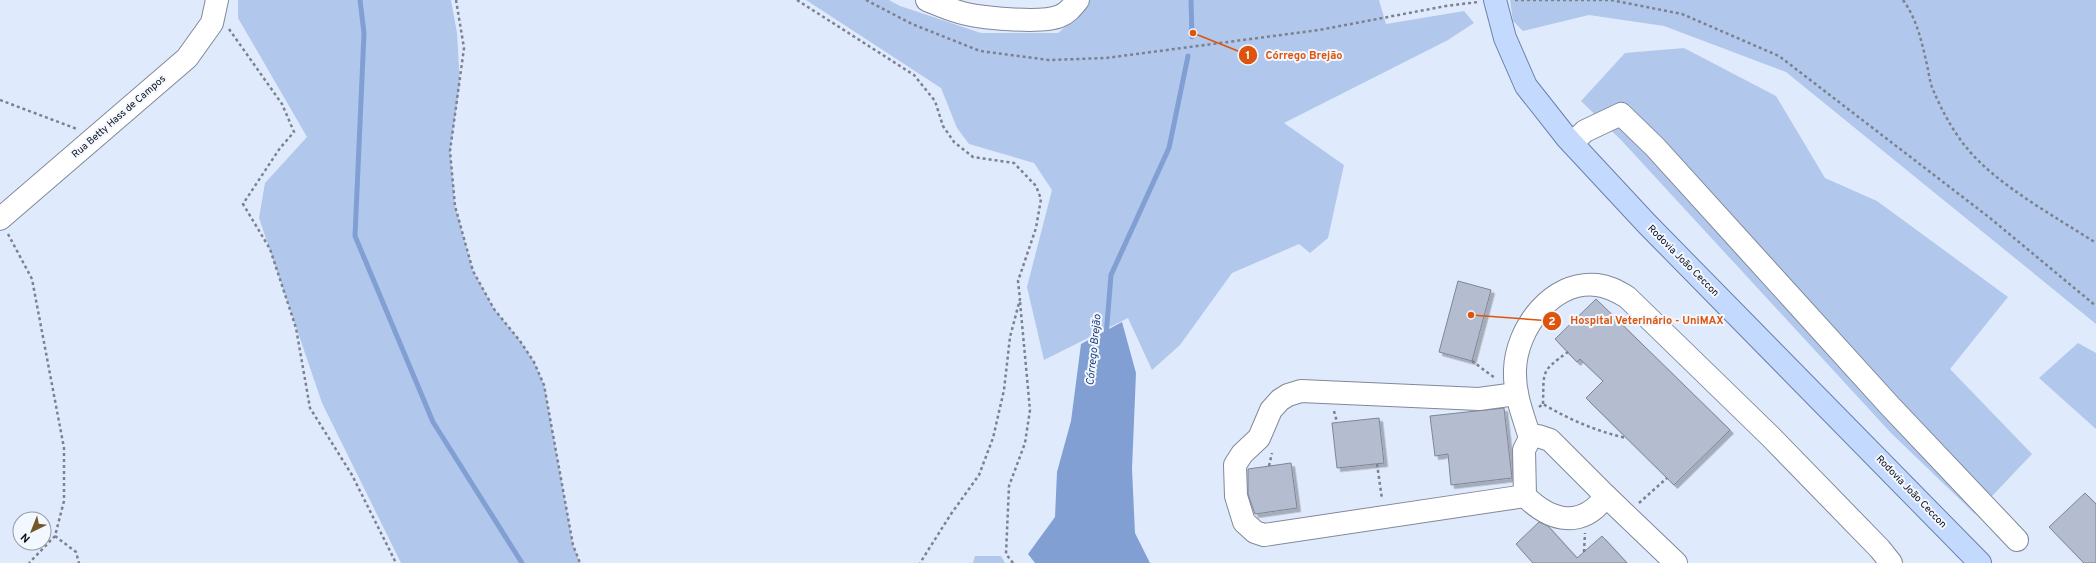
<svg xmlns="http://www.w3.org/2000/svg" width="2096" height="563" font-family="Overpass,sans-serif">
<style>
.green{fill:#b2c7ec}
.water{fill:#829fd4}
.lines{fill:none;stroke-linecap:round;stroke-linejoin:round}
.stream{stroke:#829fd4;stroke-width:5}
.building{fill:#b3bdcf;stroke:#7d8697;filter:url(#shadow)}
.minor-casing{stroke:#80899a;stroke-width:24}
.major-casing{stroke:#6a81ab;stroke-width:24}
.path{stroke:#7b828f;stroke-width:2.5;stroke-dasharray:3 3;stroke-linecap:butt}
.minor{stroke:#fff;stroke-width:22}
.major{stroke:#c4d9fe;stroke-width:22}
.labels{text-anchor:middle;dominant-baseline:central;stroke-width:4;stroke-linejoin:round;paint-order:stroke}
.street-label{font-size:10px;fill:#0b0e14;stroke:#f3f7ff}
.water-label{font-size:11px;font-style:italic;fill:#1b3b7a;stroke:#f3f7ff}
.leader{fill:none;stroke:#dd550c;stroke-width:1.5}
.callout-dot{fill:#dd550c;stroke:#f3f7ff;stroke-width:1.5}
.mark-label{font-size:12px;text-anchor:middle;font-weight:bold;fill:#fff}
.callout-label{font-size:11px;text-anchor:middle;font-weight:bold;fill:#dd550c;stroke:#f3f7ff;stroke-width:4;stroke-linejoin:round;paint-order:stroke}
</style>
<defs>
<filter id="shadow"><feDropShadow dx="3.5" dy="3.5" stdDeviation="0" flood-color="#0004"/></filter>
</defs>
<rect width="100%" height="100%" fill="#e0eafd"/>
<g class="green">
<polygon points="238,0 451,0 457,33 460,84 450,151 455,206 473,271 494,309 520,341 534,362 544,385 573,545 580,563 401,563 322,403 259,218 265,183 307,137 238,18"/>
<polygon points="806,0 889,0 900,6 981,33 1058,33 1082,13 1090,0 1379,0 1386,24 1464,11 1474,23 1448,40 1284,123 1344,165 1328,238 1310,253 1299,244 1232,273 1180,345 1152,370 1128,318 1044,360 1027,287 1052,190 1034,163 969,144 957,128 941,88"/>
<polygon points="1510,0 2096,0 2096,324 1786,72 1664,26 1589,15 1523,31 1513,21"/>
<polygon points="1684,48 1776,96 1825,178 1877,201 2008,297 1950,369 2032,454 1975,514 1891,433 1622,141 1581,101 1625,53"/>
<polygon points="2078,343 2096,353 2096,429 2039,378"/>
<polygon points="975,556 1001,556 1005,563 973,563"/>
</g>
<polygon class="water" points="1122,322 1136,373 1132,469 1135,533 1150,563 1035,563 1028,554 1055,517 1057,472 1071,421 1081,344"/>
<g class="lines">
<g class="stream">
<polyline points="360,0 364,33 355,236 433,422 522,563"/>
<polyline points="1191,0 1192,37"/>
<polyline points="1106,336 1111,275 1169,148 1188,56"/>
</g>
</g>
<g class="building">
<polygon points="1458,281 1491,290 1472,361 1439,352"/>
<polygon points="1596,299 1730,430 1674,485 1586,398 1603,381 1580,359 1577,362 1555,339"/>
<polygon points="1504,408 1512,478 1451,485 1448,454 1435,456 1430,416"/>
<polygon points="1379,418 1384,463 1337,468 1332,423"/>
<polygon points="1291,463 1297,508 1255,514 1248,494 1248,469"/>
<polygon points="2085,493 2096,504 2096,563 2084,563 2049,527"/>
<polygon points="1539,522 1548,526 1577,558 1602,536 1627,563 1533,563 1516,544"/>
</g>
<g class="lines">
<defs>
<g id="minor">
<path d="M 927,0 C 937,4 948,9 959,12 C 978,18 1042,24 1060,16 C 1068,13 1073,6 1078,0"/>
<polyline points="1572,143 1585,131 1621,114 1655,147 1890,406 2017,540"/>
<polyline points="0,219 187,58 212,23 217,0"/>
<polyline points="1516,394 1479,399 1301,391 1288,395 1280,400 1271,410 1259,438 1242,454 1235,465 1236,496 1244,522 1255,532 1264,535 1525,496"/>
<path d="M 1538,436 L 1550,440 L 1606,496 C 1582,529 1551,522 1525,496 L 1524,450 L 1530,438 Z"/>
<path d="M 1530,438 C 1523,415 1514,394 1515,370 C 1516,329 1552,280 1597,285 C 1608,286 1617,291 1627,297 L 1771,437 L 1880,549 L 1891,563"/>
<polyline points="1606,496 1676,563"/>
</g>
<polyline id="major" points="1495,0 1505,38 1526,86 1567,138 1647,224 1980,563"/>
</defs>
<use href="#minor" class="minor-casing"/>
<use href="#major" class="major-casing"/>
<g class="path">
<polyline points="456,0 464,48 450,151 455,206 473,271 494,309 520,341 534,362 544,385 573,545 580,563"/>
<polyline points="797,0 914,75 935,101 943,126 954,142 973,157 1014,163 1036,186 1041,199 1036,228 1018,281 1020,299 1010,337 1004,390 993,438 979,475 951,514 920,563"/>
<polyline points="866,0 912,24 980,51 1049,60 1106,58 1319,30 1446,6 1478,2"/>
<polyline points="1515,0 1611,0 1682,14 1779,56 1990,218 2096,306"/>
<path d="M 1903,0 C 1917,19 1922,43 1927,65 C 1929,74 1930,84 1934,92 C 1942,111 1953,131 1966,147 C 1995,184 2056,217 2096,243"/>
<polyline points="229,29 282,104 294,132 280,148 243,204 270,249 296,328 310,408 352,475 396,563"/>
<polyline points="0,100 77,129"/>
<polyline points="8,234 32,279 64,448 64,501 55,536 29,563"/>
<polyline points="1472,361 1495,378"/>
<path d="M 1543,404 C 1544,371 1540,372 1568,352"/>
<path d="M 1539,407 L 1543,404 C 1570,420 1596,431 1626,438"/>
<polyline points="1334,411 1337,422"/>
<polyline points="1377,464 1382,499"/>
<polyline points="1269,466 1272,453"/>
<polyline points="1639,503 1667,478"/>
<polyline points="55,536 76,552 79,563"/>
<polyline points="1584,552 1585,533"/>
<polyline points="1013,563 1006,554 1009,486 1025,443 1030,410 1020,302"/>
</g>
<use href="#minor" class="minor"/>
<use href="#major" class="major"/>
</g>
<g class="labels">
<g class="street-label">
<text transform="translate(119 117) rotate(-41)">Rua Betty Hass de Campos</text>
<text transform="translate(1683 261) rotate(45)">Rodovia João Ceccon</text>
<text transform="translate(1911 492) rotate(46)">Rodovia João Ceccon</text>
</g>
<g class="water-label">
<text transform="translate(1094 350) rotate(-84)">Córrego Brejão</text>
</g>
</g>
<path class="leader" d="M1193 33L1248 55M1471 315L1552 321"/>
<g class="callout-dot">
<circle cx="1193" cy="33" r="4"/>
<circle cx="1471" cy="315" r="4"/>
<circle cx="1248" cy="55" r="10"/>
<circle cx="1552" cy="321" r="10"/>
</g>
<g class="mark-label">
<text x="1248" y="59">1</text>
<text x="1552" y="325">2</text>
</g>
<g class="callout-label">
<text x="1304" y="59">Córrego Brejão</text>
<text x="1647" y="324">Hospital Veterinário - UniMAX</text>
</g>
<g transform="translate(32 531) rotate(223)"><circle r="19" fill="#f3f7ff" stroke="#969aa1"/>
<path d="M0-3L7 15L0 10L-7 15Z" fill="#715829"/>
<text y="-6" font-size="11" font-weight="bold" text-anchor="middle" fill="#0b0e14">N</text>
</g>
</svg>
